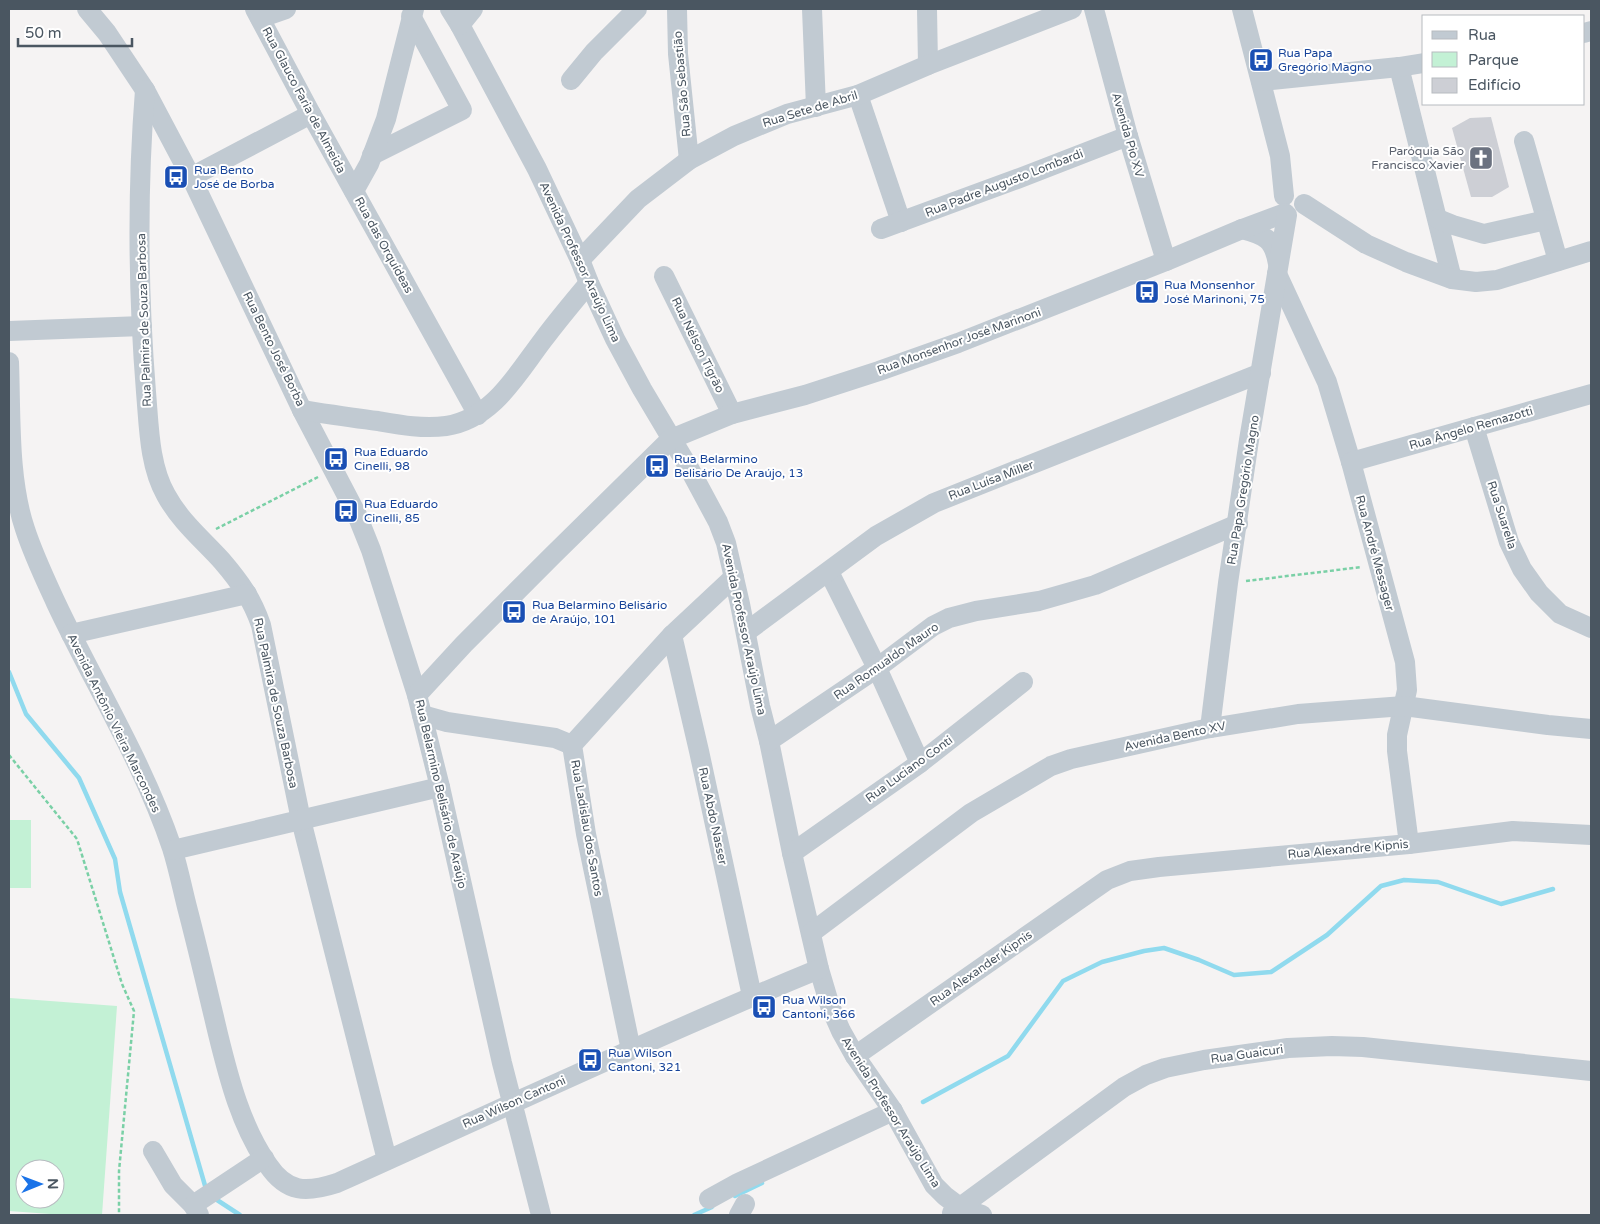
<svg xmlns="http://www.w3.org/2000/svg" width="1600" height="1224" font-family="'Varela Round',sans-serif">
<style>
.green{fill:#c3f1d5;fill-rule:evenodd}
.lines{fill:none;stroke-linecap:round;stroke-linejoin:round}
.stream{stroke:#90daee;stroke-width:4.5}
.building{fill:#cdcfd5}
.path{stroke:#7ad0a6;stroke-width:2.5;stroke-dasharray:4 2.5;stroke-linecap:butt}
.minor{stroke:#c1cad2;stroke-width:20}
.labels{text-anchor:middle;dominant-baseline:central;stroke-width:4;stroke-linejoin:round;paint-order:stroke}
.transit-label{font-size:12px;fill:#164399;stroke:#fff;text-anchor:start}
.street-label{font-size:12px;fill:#4a5661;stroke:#fff}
.worship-label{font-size:12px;fill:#5b616d;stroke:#fff;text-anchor:end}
</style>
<rect width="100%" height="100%" fill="#f5f3f3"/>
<g class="green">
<rect x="9" y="820" width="22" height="68"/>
<path d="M 10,998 L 117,1006 L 102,1215 L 64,1215 L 9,1211 L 9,1022 ZM 25,1169 L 55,1169 L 55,1199 L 25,1199 Z"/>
</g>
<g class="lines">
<g class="stream">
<polyline points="9,672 26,714 79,778 115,859 120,892 206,1189"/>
<polyline points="923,1102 1008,1056 1063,981 1102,962 1144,951 1164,948 1199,960 1234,975 1271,972 1327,935 1381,886 1404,880 1438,882 1501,904 1553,889"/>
<polyline points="735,1196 762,1183"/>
<polyline points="214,1198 240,1215"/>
<polyline points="694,1215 712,1207"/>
</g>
</g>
<polygon class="building" points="1491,117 1509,187 1492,197 1471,197 1452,128 1470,118"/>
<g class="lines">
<g class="path">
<polyline points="216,529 318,477"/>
<polyline points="1246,581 1362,567"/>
<polyline points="9,755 77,839 122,984 134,1011 119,1171 119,1215"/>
</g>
<g class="minor">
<polyline points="87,9 107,33 145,90 191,177 302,410 357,515 371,550 417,695 440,787 502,1063 541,1215"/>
<polyline points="255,9 311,114 478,415"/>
<polyline points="450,9 460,25 537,169 580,260 589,283 615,339 642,389 689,468 718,522 726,543 740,604 760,706 769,741 792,853 819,969 830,1006 841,1031 855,1056 893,1111 934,1185 945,1196 961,1208 982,1215"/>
<polyline points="677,9 678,54 689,160"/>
<polyline points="812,9 816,107"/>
<polyline points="927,9 928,65"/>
<polyline points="1094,9 1128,136 1166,261"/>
<polyline points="1242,9 1280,156 1284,196"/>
<polyline points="260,18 286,9"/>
<polyline points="460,25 473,9"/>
<polyline points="1584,33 1591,31"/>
<polyline points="1399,67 1452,279"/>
<polyline points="571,80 594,52 637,9"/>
<polyline points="1261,81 1399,67 1424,63"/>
<path d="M 145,90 C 137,191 138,292 146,392 C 149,426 149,465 166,495 C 180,521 203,540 222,561 C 240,582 252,599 261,625 L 301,820 L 387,1160"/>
<polyline points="858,95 901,222"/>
<polyline points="1524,141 1558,261"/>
<polyline points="372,155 462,110 411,16"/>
<polyline points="191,177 311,114"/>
<polyline points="354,191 369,164 386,119 414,9"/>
<polyline points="1304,204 1366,244 1406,262 1452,279 1476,282 1497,280 1591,251"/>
<polyline points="1438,219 1453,225 1484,234 1546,220"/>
<polyline points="881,229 1017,179 1128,136"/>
<path d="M 1242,229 C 1265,235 1274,239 1278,264"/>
<polyline points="580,260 638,199 689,160 734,136 787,114 858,95 928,65 1072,9"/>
<polyline points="1277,274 1327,382 1351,462 1405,662 1407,690 1397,735 1397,751 1409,844"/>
<polyline points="664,276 732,414"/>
<polyline points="9,331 142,326"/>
<path d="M 9,362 C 11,415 8,479 25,529 C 33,554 45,579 56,603 C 94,684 143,762 172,848 C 178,867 182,887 187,907 C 198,949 208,992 218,1034 C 229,1079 241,1126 268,1165 C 287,1193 306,1193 337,1183 C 497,1111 656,1036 819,969"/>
<path d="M 302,410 C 328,414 353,418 378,421 C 401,425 423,429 446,426 C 493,419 517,374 543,340 C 558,320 573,302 589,283"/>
<polyline points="1474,427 1509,542 1522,569 1539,593 1560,614 1591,628"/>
<polyline points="1351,462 1591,394"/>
<polyline points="829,572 877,668 920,763"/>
<polyline points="746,632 876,536 934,503 1261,373"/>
<polyline points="71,634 247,594"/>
<polyline points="672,635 699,751 752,996"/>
<polyline points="417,695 464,644 553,555 671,439 732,414 805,395 879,371 958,343 1166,261 1242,229 1285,213"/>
<polyline points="422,715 447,722 555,738 572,745"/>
<polyline points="1210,728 1228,583 1249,440 1287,215"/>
<polyline points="769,741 877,668 933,626 949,618 976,611 1039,601 1095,585 1238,524"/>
<polyline points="173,850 440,787"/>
<polyline points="792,853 920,763 1023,682"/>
<polyline points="811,933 971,813 1051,766 1071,759 1205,729 1298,714 1404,706 1548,725 1591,729"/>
<polyline points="631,1050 586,834 572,745 672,635 734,577"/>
<polyline points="855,1056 1107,880 1130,871 1159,867 1409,844 1513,831 1591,835"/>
<polyline points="153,1151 173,1185 193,1205 199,1215"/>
<polyline points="709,1199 738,1183 893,1111"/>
<polyline points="193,1205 264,1158"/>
<polyline points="952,1213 1124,1087 1146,1075 1165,1068 1204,1060 1288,1048 1332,1046 1363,1047 1591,1071"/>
<polyline points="739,1215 745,1204"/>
</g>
</g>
<defs>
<symbol id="bus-square" viewBox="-11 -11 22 22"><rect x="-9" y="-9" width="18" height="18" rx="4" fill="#1a4fb4" stroke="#fff"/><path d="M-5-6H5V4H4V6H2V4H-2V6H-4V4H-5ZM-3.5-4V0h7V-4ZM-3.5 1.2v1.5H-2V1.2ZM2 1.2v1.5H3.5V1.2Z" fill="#fff"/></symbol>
<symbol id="church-square" viewBox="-11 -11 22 22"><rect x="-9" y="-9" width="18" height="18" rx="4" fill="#6b7280" stroke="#fff"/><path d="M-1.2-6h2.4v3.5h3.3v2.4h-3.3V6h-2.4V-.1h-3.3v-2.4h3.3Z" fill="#fff"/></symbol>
</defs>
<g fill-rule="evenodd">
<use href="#bus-square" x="1247" y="46" width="28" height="28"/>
<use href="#church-square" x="1467" y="144" width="28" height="28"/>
<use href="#bus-square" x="162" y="163" width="28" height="28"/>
<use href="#bus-square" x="1133" y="278" width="28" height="28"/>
<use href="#bus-square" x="322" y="445" width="28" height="28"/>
<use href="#bus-square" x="643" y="452" width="28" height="28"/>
<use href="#bus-square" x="332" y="497" width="28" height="28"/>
<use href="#bus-square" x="500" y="598" width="28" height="28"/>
<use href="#bus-square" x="750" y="993" width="28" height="28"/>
<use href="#bus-square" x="576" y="1046" width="28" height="28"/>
</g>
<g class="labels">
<g class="transit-label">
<text x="1278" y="53">Rua Papa<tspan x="1278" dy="14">Gregório Magno</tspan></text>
<text x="194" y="170">Rua Bento<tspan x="194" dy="14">José de Borba</tspan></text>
<text x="1164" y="285">Rua Monsenhor<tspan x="1164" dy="14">José Marinoni, 75</tspan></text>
<text x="354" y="452">Rua Eduardo<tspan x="354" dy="14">Cinelli, 98</tspan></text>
<text x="674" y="459">Rua Belarmino<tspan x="674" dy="14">Belisário De Araújo, 13</tspan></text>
<text x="364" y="504">Rua Eduardo<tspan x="364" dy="14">Cinelli, 85</tspan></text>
<text x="532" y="605">Rua Belarmino Belisário<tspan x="532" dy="14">de Araújo, 101</tspan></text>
<text x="782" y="1000">Rua Wilson<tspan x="782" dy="14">Cantoni, 366</tspan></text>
<text x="608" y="1053">Rua Wilson<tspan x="608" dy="14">Cantoni, 321</tspan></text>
</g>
<g class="street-label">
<text transform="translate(682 84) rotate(-95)">Rua São Sebastião</text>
<text transform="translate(304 100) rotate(62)">Rua Glauco Faria de Almeida</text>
<text transform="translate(810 109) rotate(-17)">Rua Sete de Abril</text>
<text transform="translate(1128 135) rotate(74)">Avenida Pio XV</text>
<text transform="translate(1004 183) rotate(-21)">Rua Padre Augusto Lombardi</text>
<text transform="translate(384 245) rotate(61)">Rua das Orquídeas</text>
<text transform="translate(580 262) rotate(65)">Avenida Professor Araújo Lima</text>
<text transform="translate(144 320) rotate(-92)">Rua Palmira de Souza Barbosa</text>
<text transform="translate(959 341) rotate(-20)">Rua Monsenhor José Marinoni</text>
<text transform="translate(698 345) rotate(64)">Rua Nélson Tigrão</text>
<text transform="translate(274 349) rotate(64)">Rua Bento José Borba</text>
<text transform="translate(1471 428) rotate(-16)">Rua Ângelo Remazotti</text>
<text transform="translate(991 480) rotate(-21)">Rua Luísa Miller</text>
<text transform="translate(1243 490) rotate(-81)">Rua Papa Gregório Magno</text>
<text transform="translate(1502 515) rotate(72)">Rua Suarella</text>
<text transform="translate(1375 553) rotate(75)">Rua André Messager</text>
<text transform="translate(744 629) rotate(78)">Avenida Professor Araújo Lima</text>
<text transform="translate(886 661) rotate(-35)">Rua Romualdo Mauro</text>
<text transform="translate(276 703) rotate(78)">Rua Palmira de Souza Barbosa</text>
<text transform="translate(114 723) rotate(64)">Avenida Antônio Vieira Marcondes</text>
<text transform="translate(1175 736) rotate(-12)">Avenida Bento XV</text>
<text transform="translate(909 769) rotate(-36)">Rua Luciano Conti</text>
<text transform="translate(441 794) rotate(77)">Rua Belarmino Belisário de Araújo</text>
<text transform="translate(713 816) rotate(78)">Rua Abdo Nasser</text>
<text transform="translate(587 828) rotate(80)">Rua Ladislau dos Santos</text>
<text transform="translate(1348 849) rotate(-5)">Rua Alexandre Kipnis</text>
<text transform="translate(981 968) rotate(-35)">Rua Alexander Kipnis</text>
<text transform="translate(1247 1054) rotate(-8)">Rua Guaicuri</text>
<text transform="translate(514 1102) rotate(-24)">Rua Wilson Cantoni</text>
<text transform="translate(891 1112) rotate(58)">Avenida Professor Araújo Lima</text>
</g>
<g class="worship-label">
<text x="1464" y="151">Paróquia São<tspan x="1464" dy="14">Francisco Xavier</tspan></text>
</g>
</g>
<rect width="1600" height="1224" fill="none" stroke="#4a5661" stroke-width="20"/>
<rect x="1422" y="15" width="162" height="90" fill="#ffffff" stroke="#b7bbc0"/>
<rect x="1432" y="31" width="25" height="8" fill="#c1cad2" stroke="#b7bbc0"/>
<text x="1468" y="40" font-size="15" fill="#4a5661">Rua</text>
<rect x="1432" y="52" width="25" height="15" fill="#c3f1d5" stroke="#b7bbc0"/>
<text x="1468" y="65" font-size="15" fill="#4a5661">Parque</text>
<rect x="1432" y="78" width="25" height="15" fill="#cdcfd5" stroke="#b7bbc0"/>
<text x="1468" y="90" font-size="15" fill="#4a5661">Edifício</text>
<g transform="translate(40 1184) rotate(89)"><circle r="24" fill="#ffffff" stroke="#b7bbc0"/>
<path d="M0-4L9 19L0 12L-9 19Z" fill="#1a73e8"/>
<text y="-8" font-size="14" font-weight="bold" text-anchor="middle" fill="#4a5661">N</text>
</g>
<path d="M18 38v8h114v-8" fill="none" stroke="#4a5661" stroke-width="2.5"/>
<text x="25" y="38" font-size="15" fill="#4a5661" stroke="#ffffff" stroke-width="4" paint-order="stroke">50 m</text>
</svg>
